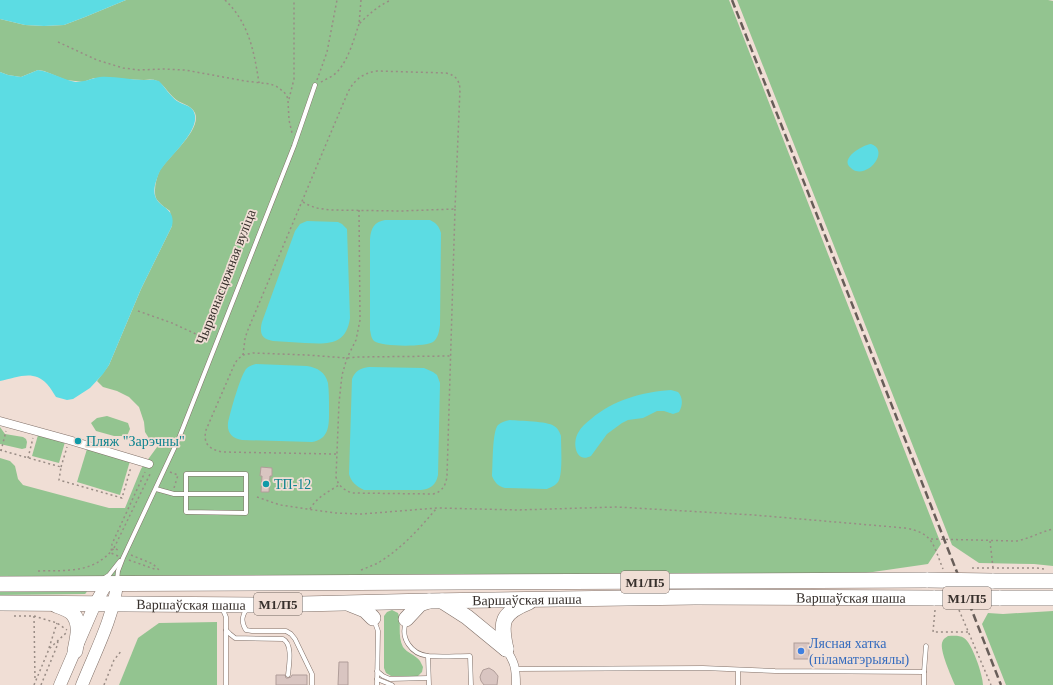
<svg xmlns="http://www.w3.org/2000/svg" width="1053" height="685" font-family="Georgia,serif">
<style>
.green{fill:#93c490}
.water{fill:#5cdce3}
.building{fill:#d9c5c1;stroke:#b09d99}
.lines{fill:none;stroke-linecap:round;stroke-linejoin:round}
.lane-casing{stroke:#807068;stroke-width:5}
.street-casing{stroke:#807068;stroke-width:9}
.secondary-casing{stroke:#807068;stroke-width:13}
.highway-casing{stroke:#807068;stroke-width:16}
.path{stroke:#998c85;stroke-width:1.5;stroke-dasharray:2 3;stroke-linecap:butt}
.lane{stroke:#fff;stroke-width:4}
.street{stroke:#fff;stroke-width:8}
.secondary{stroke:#fff;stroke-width:12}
.highway{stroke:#fff;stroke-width:15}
.rail{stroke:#685e59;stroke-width:2.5;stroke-dasharray:8 4;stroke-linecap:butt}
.highway-bridge-casing{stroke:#807068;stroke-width:16;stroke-linecap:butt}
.path-bridge{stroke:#998c85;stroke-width:1.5;stroke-dasharray:2 3;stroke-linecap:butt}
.highway-bridge{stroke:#fff;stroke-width:15}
.culture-dot{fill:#0f9aa8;stroke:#f0ded5;stroke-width:1.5}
.shop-dot{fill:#3f7fe0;stroke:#f0ded5;stroke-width:1.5}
.labels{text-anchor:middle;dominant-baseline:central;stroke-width:3.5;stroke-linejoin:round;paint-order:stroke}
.shield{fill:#f0ded5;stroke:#6e645f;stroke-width:1}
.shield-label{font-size:13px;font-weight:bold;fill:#37302c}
.street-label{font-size:14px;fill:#37302c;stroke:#f0ded5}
.culture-label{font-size:14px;fill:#0d838f;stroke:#f0ded5;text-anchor:start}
.shop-label{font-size:14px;fill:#366cbe;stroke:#f0ded5;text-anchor:start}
</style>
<rect width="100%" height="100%" fill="#f0ded5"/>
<g class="green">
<path d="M 126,0 L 729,0 L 941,544 L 928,564 L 859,574 L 0,577 L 0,458 L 10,461 L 15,466 L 18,479 L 23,485 L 109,508 L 125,508 L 141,469 L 160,443 L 150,440 L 145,432 L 144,422 L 139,407 L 129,397 L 117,391 L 103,387 L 97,381 L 109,365 L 141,289 L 172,226 L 170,211 C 166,208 161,205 158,201 C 155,198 155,194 155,190 C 155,184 157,177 159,172 C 167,157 202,131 195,113 C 191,104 179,104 173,97 C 162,86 161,77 144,80 L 94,78 L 83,82 L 75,81 L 66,80 L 44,71 L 38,70 L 21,77 L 8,75 L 0,72 L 0,19 L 25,25 L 44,26 L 64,25 L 85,17 Z"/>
<polygon points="737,0 1048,0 1053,1 1053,566 1034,564 979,563 952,545"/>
<polygon points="107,416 128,423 130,429 127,436 114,436 96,431 91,423 97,418"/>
<polygon points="0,427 5,434 23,437 26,439 27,442 26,448 22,449 0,444"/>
<polygon points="38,435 65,442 59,463 32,456"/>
<polygon points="87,449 130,461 120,495 77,482"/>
<polygon points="0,590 87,591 86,593 85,594 0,595"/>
<path d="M 392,610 L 398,613 C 402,622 397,635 403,647 C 407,653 416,655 420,661 C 421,663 422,665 423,667 L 422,672 L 418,676 L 391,676 L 386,673 L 384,668 L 384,616 L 387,612 Z"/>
<polygon points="1053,611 1053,685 1006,685 982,624 988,613 1003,614"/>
<polygon points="159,623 217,622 217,685 119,685 138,638"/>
<path d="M 948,636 C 953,636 959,635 964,638 C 972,643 983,675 983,685 L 955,685 C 951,676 940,651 942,643 C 943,639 945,638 948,636 Z"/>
</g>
<g class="water">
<polygon points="0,0 126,0 85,17 64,25 44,26 25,25 0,19"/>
<path d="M 38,70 C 52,72 63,80 76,82 C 85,82 92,78 100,77 C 115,76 129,80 143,80 C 149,80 153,79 159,81 C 165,87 170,96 177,101 C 183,105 191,105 194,112 C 202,130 168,157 160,171 C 158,175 156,181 155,185 C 150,210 177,203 172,226 L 141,289 L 109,365 L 103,374 L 90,388 L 73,399 L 67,400 L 56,397 C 53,393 51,388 47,384 C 33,369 17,378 0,381 L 0,72 L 8,75 L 21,77 Z"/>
<path d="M 871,144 C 889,150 871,175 856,171 C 855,171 852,169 851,168 C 839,159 862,145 871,144 Z"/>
<path d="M 385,220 L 430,220 C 436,223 439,226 441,233 L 440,325 C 439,332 438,338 433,342 C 426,347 381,347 374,341 C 371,338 371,334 370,330 L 370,239 C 371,228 374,222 385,220 Z"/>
<path d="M 307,221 L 338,222 L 342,224 L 347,229 L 350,318 C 346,346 327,344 305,343 C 294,342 284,342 273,341 C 262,339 259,334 262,322 L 295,231 L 300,224 Z"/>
<path d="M 256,364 L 307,366 C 318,368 325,372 328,383 C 329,392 329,400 329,409 C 329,424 330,439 312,442 L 242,440 C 232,438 227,433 228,423 C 230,413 241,373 247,368 C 249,366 252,365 256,364 Z"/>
<path d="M 369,367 L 424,368 L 433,372 L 437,375 L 440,383 L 438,475 C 436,485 430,489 421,490 L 364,490 C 356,486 351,482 349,474 L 352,379 C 355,371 360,368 369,367 Z"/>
<path d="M 671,390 L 678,392 C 683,397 683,406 679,412 L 673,414 L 664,411 L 657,411 L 643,418 L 628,420 L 622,423 L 607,434 L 591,456 C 576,464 572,443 578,433 C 581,427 586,423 591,419 C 613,400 642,392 671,390 Z"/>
<path d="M 510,420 C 520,421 547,421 554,426 C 558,428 560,433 561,436 C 561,447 563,475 558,482 C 555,486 551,487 547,489 L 505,488 C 498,486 495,483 492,476 C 493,465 492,432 498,425 C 502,422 505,421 510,420 Z"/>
</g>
<g class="building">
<polygon points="261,467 272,468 272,476 270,476 269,492 261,492 262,476 260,476"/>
<rect x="794" y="643" width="15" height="16"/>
<polygon points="339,662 348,662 348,685 338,685"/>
<polygon points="489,668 494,671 498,676 497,685 484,685 481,681 480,677 481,674 483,670"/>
<polygon points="276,675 285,675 286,678 288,678 291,677 292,675 307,675 307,685 276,685"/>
</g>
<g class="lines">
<defs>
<g id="lane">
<path d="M 156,489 L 174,494 L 246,494 L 246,474 L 186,474 C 186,487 186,499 186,512 L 246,513 L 246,494"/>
<polyline points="103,579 109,575 120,561"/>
<polyline points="117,580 118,571 123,558 179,438 294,146 315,85"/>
<polyline points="221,608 223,610 226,617 226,685"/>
<path d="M 247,609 C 242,615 241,623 246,630 L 252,631 L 286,631 L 291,634 L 295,639 L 312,674 L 312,685"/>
<polyline points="374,620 378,631 377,685"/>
<path d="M 406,622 C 400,638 411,654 428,656 C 442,657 456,656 470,656 L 471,685"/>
<path d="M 226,630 L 230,634 L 235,638 L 283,639 C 293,644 289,665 288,675"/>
<polyline points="428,656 429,685"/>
<polyline points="516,669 703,668 775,671 924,672 926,646"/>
<polyline points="738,670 738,685"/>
<polyline points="377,671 383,676 390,679 428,678"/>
<polyline points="377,679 392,685"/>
<polyline points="924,685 924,672"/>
</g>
<g id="street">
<polyline points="0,421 69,440 149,464"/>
<path d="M 506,649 C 515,663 516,668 516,685"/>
</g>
<g id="secondary">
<polyline points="60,685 95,604 107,583"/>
<path d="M 82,685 C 95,652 113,619 117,584"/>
</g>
<g id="highway">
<polyline points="992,581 1053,581"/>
<polyline points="0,584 928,580"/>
<polyline points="999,598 1053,598"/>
<polyline points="442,601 467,617 506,649"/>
<path id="s1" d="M 0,603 L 259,605 L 429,601 L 695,597 L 935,598"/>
<polyline points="350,604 365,610 373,618"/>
<path d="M 56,605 C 61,607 70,610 73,614 C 82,625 77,639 75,651"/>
<polyline points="406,619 420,604 429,601"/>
<path d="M 506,649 C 500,622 501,613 529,602"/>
</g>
</defs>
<use href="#lane" class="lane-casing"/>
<use href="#street" class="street-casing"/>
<use href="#secondary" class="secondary-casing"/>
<use href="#highway" class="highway-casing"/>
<g class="path">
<path d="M 225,0 C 249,23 254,51 259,83"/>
<path d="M 361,0 L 359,24 C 369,14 378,6 391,0"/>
<polyline points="58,42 97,60 123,68 139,70 163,69 185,70 245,81 270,84 276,86 284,92 287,96 288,101 289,120 292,133"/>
<polyline points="317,80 327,52 337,0"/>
<path d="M 321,82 C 326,79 332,77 337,72 C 348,61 354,39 359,24"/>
<polyline points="289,99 294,79 294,0"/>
<path d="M 359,210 L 360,320 L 356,340 L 347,358 L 342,375 L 339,403 L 336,477 C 338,486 344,490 352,493 L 433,494 C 442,492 446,485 447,476 L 455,209"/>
<polyline points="138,311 172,323 211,341"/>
<path d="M 243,355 L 245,339 L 247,332 L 348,92 C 354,80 363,73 377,71 L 446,73 C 455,75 459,79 460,89 L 455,209 L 401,211 L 330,210 L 316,208 L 306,204 L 302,201"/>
<polyline points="0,450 61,467 59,480 122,498 131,467"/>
<polyline points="1,451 6,431"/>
<path d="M 336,454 L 222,452 C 208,449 203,443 206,430 L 235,363 L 238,359 L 243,355 L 253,353 L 307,355 L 347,358 L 357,357 L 450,356"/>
<polyline points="28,458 33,438"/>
<polyline points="61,467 67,447"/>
<polyline points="170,472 178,475 174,488"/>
<path d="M 257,497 L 280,505 L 335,513 L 362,514 L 437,508 L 517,510 L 617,507 L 754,515 L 905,528 C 934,533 933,545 943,569"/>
<path d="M 310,509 C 317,497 328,492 339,485"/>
<path d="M 931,539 L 1016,541 C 1029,539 1040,532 1053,529"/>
<polyline points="990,541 993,568"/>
<polyline points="114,548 151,472"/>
<polyline points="131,555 153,564 160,571 161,571"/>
<polyline points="118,556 111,553 112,544 145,472"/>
<polyline points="129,560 157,570"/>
<polyline points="987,568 1036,568 1045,569"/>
<path d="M 361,570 C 368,567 375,565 381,561 C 403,547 420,528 436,509"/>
<path d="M 38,571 C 68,570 93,574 114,548 L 120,551"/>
<polyline points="935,610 933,632 968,632"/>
<polyline points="959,610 991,685"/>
<polyline points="14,616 34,616 57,623 67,630"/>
<polyline points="34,616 35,681"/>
<polyline points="49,648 57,623"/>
<polyline points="34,685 49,649 66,633"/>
<polyline points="41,685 57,646 58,641"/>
<polyline points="104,685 114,660 122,650"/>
</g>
<use href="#lane" class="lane"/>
<use href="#street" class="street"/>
<use href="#secondary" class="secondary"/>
<use href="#highway" class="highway"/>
<polyline class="rail" points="732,0 869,347 1001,685"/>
<defs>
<g id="highway-bridge">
<polyline points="928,580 992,581"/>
<polyline points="935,598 999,598"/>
</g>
</defs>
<use href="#highway-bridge" class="highway-bridge-casing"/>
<polyline class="path-bridge" points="972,568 987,568"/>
<use href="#highway-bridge" class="highway-bridge"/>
</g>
<g class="culture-dot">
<circle cx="78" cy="441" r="4"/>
<circle cx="266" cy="484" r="4"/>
</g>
<circle class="shop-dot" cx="801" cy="651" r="4"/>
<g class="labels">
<g class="shield">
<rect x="621" y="571" width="48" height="22" rx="3"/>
<rect x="943" y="587" width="48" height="22" rx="3"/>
<rect x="254" y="593" width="48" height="22" rx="3"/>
</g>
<g class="shield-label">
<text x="645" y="582">М1/П5</text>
<text x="967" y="598">М1/П5</text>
<text x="278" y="604">М1/П5</text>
</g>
<g class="street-label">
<text transform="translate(226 277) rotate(-69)">Чырвонасцяжная вуліца</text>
<text stroke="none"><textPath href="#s1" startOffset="851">Варшаўская шаша</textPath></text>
<text stroke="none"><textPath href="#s1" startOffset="527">Варшаўская шаша</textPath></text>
<text stroke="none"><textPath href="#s1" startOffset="191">Варшаўская шаша</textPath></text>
</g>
<g class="culture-label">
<text x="86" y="441">Пляж "Зарэчны"</text>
<text x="274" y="484">ТП-12</text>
</g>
<g class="shop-label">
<text x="809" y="643">Лясная хатка<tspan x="809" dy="16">(піламатэрыялы)</tspan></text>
</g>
</g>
</svg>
